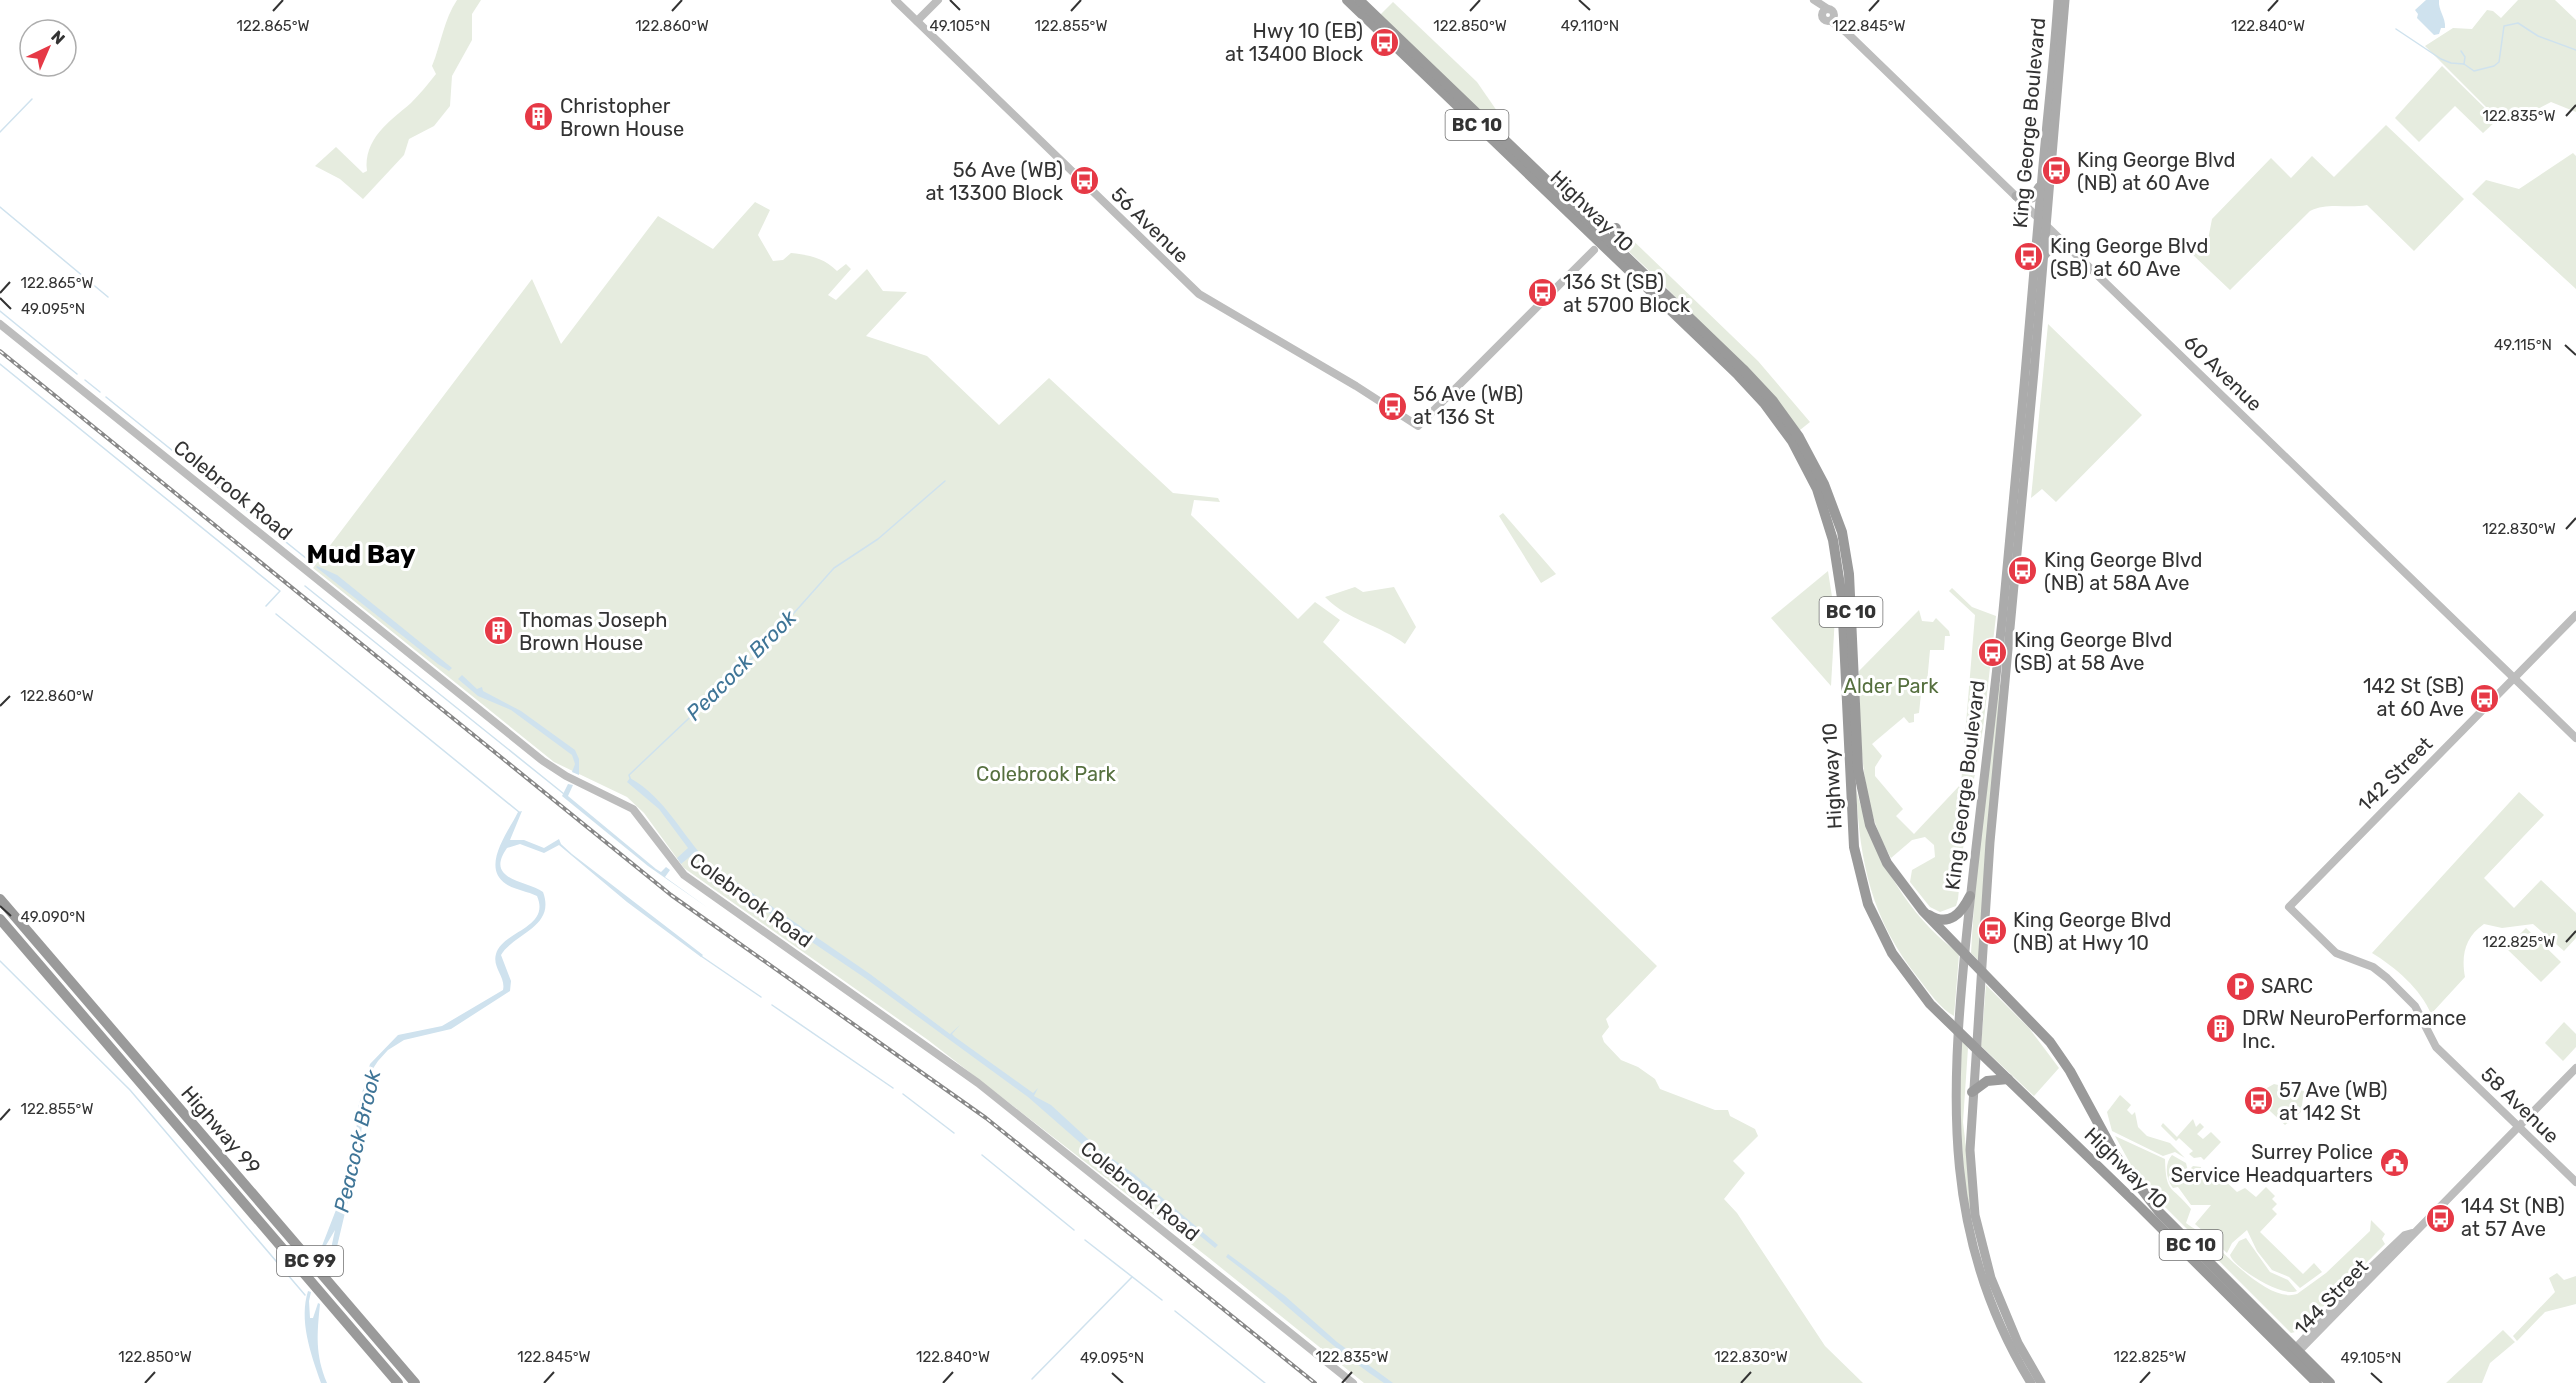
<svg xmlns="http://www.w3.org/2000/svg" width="2576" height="1383" font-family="Rubik,sans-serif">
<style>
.green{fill:#e6ecdf}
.water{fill:#cfe2ee}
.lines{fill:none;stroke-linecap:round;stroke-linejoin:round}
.stream{stroke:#cfe2ee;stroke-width:1.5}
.secondary{stroke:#bdbdbd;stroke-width:8}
.primary{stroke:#ababab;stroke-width:9}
.highway{stroke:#9a9a9a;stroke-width:10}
.rail-casing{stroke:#888;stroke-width:4}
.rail{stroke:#fff;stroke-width:1.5;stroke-dasharray:4.5;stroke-linecap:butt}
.ticks{fill:none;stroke:#333;stroke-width:2}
.labels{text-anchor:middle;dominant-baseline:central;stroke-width:6;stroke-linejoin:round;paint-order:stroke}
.shield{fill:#fff;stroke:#707070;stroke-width:1.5}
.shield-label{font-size:18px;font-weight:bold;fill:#333}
.poi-label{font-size:20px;fill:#333;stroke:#fff;text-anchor:start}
.street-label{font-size:20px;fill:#333;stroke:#fff}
.park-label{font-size:20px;fill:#56703f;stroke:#fff}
.water-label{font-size:21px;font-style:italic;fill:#3f7597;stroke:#fff}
.district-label{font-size:26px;font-weight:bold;fill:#000;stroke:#fff}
.ticks-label{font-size:15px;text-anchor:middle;fill:#333;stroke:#fff;stroke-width:6;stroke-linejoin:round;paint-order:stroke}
</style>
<rect width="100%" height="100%" fill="#fff"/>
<g class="green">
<path d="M 457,0 L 481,0 L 472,14 L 472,40 L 452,76 L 450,106 L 434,126 L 409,139 L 404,155 L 363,199 L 340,179 L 315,166 L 336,147 L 363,173 L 367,171 C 363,139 390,121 411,103 C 420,94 428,84 436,74 L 432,66 C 441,44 444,19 457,0 Z"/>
<polygon points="2518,0 2555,0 2576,20 2576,112 2551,102 2518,119 2492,113 2425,46 2453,28 2472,29 2487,10 2493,11 2501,18"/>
<polygon points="1393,2 1477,82 1497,111 1487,120 1380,15"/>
<polygon points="2442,66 2497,120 2483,133 2455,106 2419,142 2395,118"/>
<path d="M 2386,125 L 2464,199 L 2414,251 L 2367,205 C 2347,209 2328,202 2310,211 L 2230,290 L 2192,254 L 2207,245 L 2212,219 L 2271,158 L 2291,178 L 2312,156 L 2334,177 Z"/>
<polygon points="2573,153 2576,156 2576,289 2472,194 2486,180 2519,189"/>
<path d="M 755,202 L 770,210 L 758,235 L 773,261 L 783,260 L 791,253 C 810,255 824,258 837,271 L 846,264 L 851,269 L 828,295 L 836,300 L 830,306 L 867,269 L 883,291 L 907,292 L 866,336 L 927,356 L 999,425 L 1049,378 L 1173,493 L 1218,498 L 1220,502 L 1194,500 L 1191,515 L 1298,619 L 1315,602 L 1340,620 L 1323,642 L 1657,966 L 1606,1019 L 1609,1027 L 1602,1036 L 1604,1042 L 1621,1060 L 1638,1067 L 1655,1079 L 1660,1089 L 1715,1110 L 1728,1110 L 1730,1116 L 1755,1129 L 1758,1136 L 1733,1161 L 1745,1173 L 1724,1199 L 1737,1213 L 1825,1346 L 1863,1383 L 1364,1383 L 1209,1258 L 928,1040 L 684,868 L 644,813 L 627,797 L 554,762 L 313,568 L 532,279 L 561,344 L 658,216 L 713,249 Z"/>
<polygon points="1619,227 1758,361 1810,422 1800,430 1664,285 1620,243 1616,236"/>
<polygon points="2048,324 2142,415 2056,502 2042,489 2031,498"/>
<polygon points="1503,513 1556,574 1541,583 1499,516"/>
<polygon points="1828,571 1835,616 1831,686 1771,618"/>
<path d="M 1355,587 L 1363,592 L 1394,587 L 1416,627 L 1405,644 C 1380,625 1347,620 1325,597 Z"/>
<path d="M 1952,588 L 1972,607 L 1996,616 L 1983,728 L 1965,830 L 1958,899 L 1956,906 L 1940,912 L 1930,907 L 1910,882 L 1912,870 L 1935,857 L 1934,845 L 1925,837 L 1912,840 L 1891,858 C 1858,802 1861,734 1859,671 L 1919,610 L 1922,621 L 1933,622 L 1936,618 L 1949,631 L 1950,636 L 1945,636 L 1944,650 L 1930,650 L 1926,694 L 1921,694 L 1919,713 L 1914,714 L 1914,722 L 1909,723 L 1904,717 L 1872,744 L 1882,756 L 1875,767 L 1875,776 L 1903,809 L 1896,816 L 1914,834 L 1961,784 L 1975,615 L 1949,591 Z"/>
<polygon points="1996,683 2001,685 1979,961 1971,953 1978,843"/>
<path d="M 1856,789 C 1870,844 1897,897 1938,936 C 1945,943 1953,948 1959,955 L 1954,1016 C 1940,1008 1929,992 1919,979 C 1871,919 1860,863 1856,789 Z"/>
<path d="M 2519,792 L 2544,815 L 2484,878 L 2514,908 L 2541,880 L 2576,913 L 2576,938 L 2564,951 L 2533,924 L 2502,928 L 2484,924 C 2465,937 2461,955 2465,977 L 2431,1014 C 2421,989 2395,967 2372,953 Z"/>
<polygon points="2526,928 2561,962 2541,982 2506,948"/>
<polygon points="1986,985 2029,1028 2059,1068 2034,1096 1981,1046"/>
<polygon points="2564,1022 2576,1034 2576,1047 2563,1061 2545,1043"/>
<path d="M 1961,1040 L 1968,1048 L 1963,1122 L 1977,1239 C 1958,1174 1959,1108 1961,1040 Z"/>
<polygon points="2274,1084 2304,1091 2301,1112 2285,1125 2256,1098 2258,1093"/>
<polygon points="2120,1095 2131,1105 2127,1110 2132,1115 2135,1112 2138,1127 2147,1136 2170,1143 2185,1158 2175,1152 2163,1156 2112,1131 2107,1112"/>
<polygon points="2193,1119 2196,1127 2200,1123 2204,1127 2197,1134 2203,1139 2211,1132 2221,1142 2204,1160 2201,1157 2194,1158 2189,1154 2193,1151 2179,1138 2176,1141 2161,1126 2163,1123 2177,1137"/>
<path d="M 2115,1136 L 2165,1159 C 2166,1195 2171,1184 2191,1209 L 2186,1223 C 2193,1229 2202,1232 2209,1239 C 2227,1256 2270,1303 2297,1294 L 2326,1273 L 2370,1231 L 2371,1220 L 2385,1234 L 2382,1239 L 2385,1244 L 2299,1331 L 2291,1333 L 2159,1201 L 2131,1165 Z"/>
<path d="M 2172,1155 L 2186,1163 L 2188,1171 L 2193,1166 L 2201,1167 L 2202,1174 L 2193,1183 L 2195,1185 L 2206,1175 L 2219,1175 L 2237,1192 L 2245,1188 L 2256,1197 L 2266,1187 L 2275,1196 L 2272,1199 L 2277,1204 L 2272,1209 L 2277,1214 L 2260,1232 L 2303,1274 L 2314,1263 L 2322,1272 L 2300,1288 L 2289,1277 L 2272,1270 L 2257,1251 L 2247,1230 L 2232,1243 L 2227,1253 L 2195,1224 L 2211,1205 L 2191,1205 L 2178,1187 L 2173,1188 C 2166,1179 2164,1164 2172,1155 Z"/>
<path d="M 2246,1238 L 2270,1272 L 2288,1280 L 2297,1291 C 2283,1298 2234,1268 2230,1255 L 2239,1241 Z"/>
<polygon points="2557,1273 2564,1280 2576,1276 2576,1304 2545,1312 2517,1341 2513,1336 2555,1292 2549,1278"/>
<polygon points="2503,1330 2515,1342 2490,1363 2482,1383 2446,1383"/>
</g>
<g class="water">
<path d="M 2426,0 L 2439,0 C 2438,11 2446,17 2445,28 L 2441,28 L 2439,34 L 2434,35 L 2417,18 L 2418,14 L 2415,10 Z"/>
<polygon points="317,566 337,575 452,668 449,671 438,664 316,567"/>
<polygon points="462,675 477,689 482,687 483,691 521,711 575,750 579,759 579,775 572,772 575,764 572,755 511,710 478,696 458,679"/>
<path d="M 630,778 C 666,798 682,836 710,864 L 870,974 L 950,1034 L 960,1025 L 952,1034 L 955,1037 L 1033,1093 L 1038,1088 L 1034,1096 L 1051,1105 L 1101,1151 L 1134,1174 L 1218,1245 L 1215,1248 L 1137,1185 L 1092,1153 L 1028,1097 L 865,978 L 719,879 L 693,854 L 681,864 L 677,858 L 688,848 L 659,809 L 627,782 Z"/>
<polygon points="568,784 573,785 568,796 656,869 661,872 666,867 670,870 665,877 708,908 648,866 562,796"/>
<path d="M 522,811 L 510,840 L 524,840 L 544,848 L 559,839 L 561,844 L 572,854 L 703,955 L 701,957 L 627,902 L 559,845 L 544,853 L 520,844 L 507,848 C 484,881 527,880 543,892 C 556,927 514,933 501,955 L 511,981 L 510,991 L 451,1029 L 404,1040 L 388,1050 L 378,1061 L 372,1070 L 366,1093 L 358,1158 L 335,1255 L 332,1263 L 328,1263 L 335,1230 L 322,1252 L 320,1251 L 348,1179 L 355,1148 L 358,1108 L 370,1064 L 398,1035 L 442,1026 L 503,990 C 506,977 492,968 496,954 C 502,931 551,928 537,896 C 527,891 515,890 506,884 C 480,867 509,831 518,812 Z"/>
<path d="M 1228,1254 L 1285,1296 L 1337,1342 L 1393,1383 L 1384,1383 C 1328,1346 1280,1297 1226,1257 Z"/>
<path d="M 308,1291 L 311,1292 L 309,1301 L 310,1318 L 313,1318 L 318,1303 L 320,1304 C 317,1334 315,1354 327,1383 L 321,1383 C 310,1352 299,1320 308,1291 Z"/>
</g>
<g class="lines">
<g class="stream">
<polyline points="2396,29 2441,59 2451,63 2464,64 2474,71 2494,66 2499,62 2504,26 2518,23 2538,36 2576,50"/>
<polyline points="2461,51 2465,57 2464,64"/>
<polyline points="0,132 32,99"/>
<polyline points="0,207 108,297"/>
<polyline points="0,311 77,374"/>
<polyline points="0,364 280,591 266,606"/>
<polyline points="85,380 100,392"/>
<polyline points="106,397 307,559"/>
<polyline points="305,586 564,794"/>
<polyline points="276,614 519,812"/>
<polyline points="631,781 629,775 762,649 834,568 878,539 945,481"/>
<polyline points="701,956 761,997"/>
<polyline points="0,961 130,1090 305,1295"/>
<polyline points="772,1005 893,1088"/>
<polyline points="903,1094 954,1133"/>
<polyline points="982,1155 1074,1230"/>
<polyline points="1085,1240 1162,1300"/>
<polyline points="1175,1311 1265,1383"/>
<polyline points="1032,1379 1132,1277"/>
</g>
<g class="secondary">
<polyline points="895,0 1199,294 1356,386 1418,426 1594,250"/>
<polyline points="1814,0 1828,9"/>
<circle cx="1828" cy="15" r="6"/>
<polyline points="917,21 938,0"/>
<polyline points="1831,21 1846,32 2576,738"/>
<polyline points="0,324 543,761 566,776 633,809 684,875 978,1083 1353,1383"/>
<polyline points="2576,615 2289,907 2336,953 2373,967 2387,978 2415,1006 2436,1047 2576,1182"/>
<polyline points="2293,1351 2362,1276 2405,1235 2412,1233"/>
<polyline points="2296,1354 2576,1068"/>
</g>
<g class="primary">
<polyline points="2016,196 2032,198 2039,187"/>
<polyline points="2044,256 2053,245 2068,246"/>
<path d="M 2031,1383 C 1943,1240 1950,1100 1966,940 C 1977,830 1992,720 2003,611 C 2017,470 2029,330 2041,189 C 2046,126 2054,63 2058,0"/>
<polyline points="2041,1383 2018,1343 1991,1278 1975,1215 1970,1150 1990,842 2034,371 2065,0"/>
</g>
<g class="highway">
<polyline points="1347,0 1738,375 1764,403 1792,441 1817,489 1833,540 1842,598 1854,847 1868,904 1892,953 1930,1004 2137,1204 2317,1383"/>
<polyline points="1359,0 1743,369 1773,401 1799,437 1824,484 1842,532 1849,574 1858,769 1870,825 1887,863 1923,911 2050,1042 2070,1071 2116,1156 2160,1213 2330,1383"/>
<polyline points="1616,228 1614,239 1620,246"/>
<polyline points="0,899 415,1383"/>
<path d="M 1929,915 C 1949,927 1961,914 1970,896"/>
<polyline points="0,919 398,1383"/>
<polyline points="1972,1092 1987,1081 2008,1079"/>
</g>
<defs>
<polyline id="rail" points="0,351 671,895 986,1118 1315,1383"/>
</defs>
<use href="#rail" class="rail-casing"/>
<use href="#rail" class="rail"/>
</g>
<path class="ticks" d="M 950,0 L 960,10M 1579,0 L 1590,10M 273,11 L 283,0M 672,11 L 682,0M 1071,11 L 1081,0M 1470,11 L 1480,0M 1869,11 L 1879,0M 2268,11 L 2278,0M 2566,116 L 2576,105M 0,293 L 10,282M 0,298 L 11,309M 2565,345 L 2576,355M 2566,529 L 2576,518M 0,706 L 10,696M 0,906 L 11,916M 2566,942 L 2576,931M 0,1120 L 10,1109M 1112,1373 L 1123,1383M 2371,1373 L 2382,1383M 145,1383 L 155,1372M 544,1383 L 554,1372M 943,1383 L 953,1372M 1342,1383 L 1352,1372M 1741,1383 L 1751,1372M 2140,1383 L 2150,1372"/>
<defs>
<symbol id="bus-disc" viewBox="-11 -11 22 22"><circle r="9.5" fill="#e63946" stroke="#fff"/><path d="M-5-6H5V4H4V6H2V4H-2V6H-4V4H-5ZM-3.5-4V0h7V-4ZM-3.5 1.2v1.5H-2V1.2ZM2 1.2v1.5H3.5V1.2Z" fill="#fff"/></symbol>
<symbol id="building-disc" viewBox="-11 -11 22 22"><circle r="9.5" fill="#e63946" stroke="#fff"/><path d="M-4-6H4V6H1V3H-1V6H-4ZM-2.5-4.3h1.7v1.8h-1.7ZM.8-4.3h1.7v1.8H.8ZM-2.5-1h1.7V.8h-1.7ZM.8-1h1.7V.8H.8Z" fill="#fff"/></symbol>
<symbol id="parking-disc" viewBox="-11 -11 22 22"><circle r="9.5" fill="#e63946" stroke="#fff"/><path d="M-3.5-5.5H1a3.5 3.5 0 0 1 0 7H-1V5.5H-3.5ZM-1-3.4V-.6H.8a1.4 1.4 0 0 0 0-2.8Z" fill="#fff"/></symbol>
<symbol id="civic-disc" viewBox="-11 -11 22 22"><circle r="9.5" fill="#e63946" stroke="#fff"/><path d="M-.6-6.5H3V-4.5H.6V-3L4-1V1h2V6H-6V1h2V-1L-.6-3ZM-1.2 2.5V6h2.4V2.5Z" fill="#fff"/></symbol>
</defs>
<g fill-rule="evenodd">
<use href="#bus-disc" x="1368" y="26" width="33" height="33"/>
<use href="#building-disc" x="522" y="100" width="33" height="33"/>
<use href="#bus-disc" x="2040" y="154" width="33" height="33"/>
<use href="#bus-disc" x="1068" y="164" width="33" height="33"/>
<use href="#bus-disc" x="2012" y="240" width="33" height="33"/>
<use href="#bus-disc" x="1526" y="276" width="33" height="33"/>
<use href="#bus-disc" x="1376" y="390" width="33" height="33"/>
<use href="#bus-disc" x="2006" y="554" width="33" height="33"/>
<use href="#building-disc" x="482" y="614" width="33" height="33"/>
<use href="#bus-disc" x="1976" y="636" width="33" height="33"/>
<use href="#bus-disc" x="2468" y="682" width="33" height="33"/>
<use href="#bus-disc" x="1976" y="914" width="33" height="33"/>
<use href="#parking-disc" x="2224" y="970" width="33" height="33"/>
<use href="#building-disc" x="2204" y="1012" width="33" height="33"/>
<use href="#bus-disc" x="2242" y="1084" width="33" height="33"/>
<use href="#civic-disc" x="2378" y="1146" width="33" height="33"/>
<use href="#bus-disc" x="2424" y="1202" width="33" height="33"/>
</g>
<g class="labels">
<g class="shield">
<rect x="1445.5" y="110" width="63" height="30" rx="4.5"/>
<rect x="1819.5" y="597" width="63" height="30" rx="4.5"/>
<rect x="2159.5" y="1230" width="63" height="30" rx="4.5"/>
<rect x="277" y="1246" width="66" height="30" rx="4.5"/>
</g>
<g class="shield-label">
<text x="1477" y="125">BC 10</text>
<text x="1851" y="612">BC 10</text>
<text x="2191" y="1245">BC 10</text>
<text x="310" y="1261">BC 99</text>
</g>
<g class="poi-label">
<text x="1363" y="31" text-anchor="end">Hwy 10 (EB)<tspan x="1363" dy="23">at 13400 Block</tspan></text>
<text x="560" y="106">Christopher<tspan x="560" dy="23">Brown House</tspan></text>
<text x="2077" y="160">King George Blvd<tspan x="2077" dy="23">(NB) at 60 Ave</tspan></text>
<text x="1063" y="170" text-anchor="end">56 Ave (WB)<tspan x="1063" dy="23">at 13300 Block</tspan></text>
<text x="2050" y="246">King George Blvd<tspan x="2050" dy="23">(SB) at 60 Ave</tspan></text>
<text x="1563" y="282">136 St (SB)<tspan x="1563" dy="23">at 5700 Block</tspan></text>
<text x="1413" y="394">56 Ave (WB)<tspan x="1413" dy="23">at 136 St</tspan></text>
<text x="2044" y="560">King George Blvd<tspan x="2044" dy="23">(NB) at 58A Ave</tspan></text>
<text x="519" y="620">Thomas Joseph<tspan x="519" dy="23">Brown House</tspan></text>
<text x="2014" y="640">King George Blvd<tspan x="2014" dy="23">(SB) at 58 Ave</tspan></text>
<text x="2464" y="686" text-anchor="end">142 St (SB)<tspan x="2464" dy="23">at 60 Ave</tspan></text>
<text x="2013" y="920">King George Blvd<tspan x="2013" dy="23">(NB) at Hwy 10</tspan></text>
<text x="2261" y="986">SARC</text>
<text x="2242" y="1018">DRW NeuroPerformance<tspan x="2242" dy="23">Inc.</tspan></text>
<text x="2279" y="1090">57 Ave (WB)<tspan x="2279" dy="23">at 142 St</tspan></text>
<text x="2373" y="1152" text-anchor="end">Surrey Police<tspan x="2373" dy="23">Service Headquarters</tspan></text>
<text x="2461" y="1206">144 St (NB)<tspan x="2461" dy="23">at 57 Ave</tspan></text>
</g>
<g class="street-label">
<text transform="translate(2029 123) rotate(-85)">King George Boulevard</text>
<text transform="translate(1592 211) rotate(44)">Highway 10</text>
<text transform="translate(1150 225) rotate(44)">56 Avenue</text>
<text transform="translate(2223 373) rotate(44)">60 Avenue</text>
<text transform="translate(233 490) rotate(39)">Colebrook Road</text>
<text transform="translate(2395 774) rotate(-45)">142 Street</text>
<text transform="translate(1832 776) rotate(-93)">Highway 10</text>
<text transform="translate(1965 785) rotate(-83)">King George Boulevard</text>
<text transform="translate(751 900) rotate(36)">Colebrook Road</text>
<text transform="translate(2520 1105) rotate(44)">58 Avenue</text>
<text transform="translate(221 1130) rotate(49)">Highway 99</text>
<text transform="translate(2126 1168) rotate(44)">Highway 10</text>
<text transform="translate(1140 1191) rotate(39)">Colebrook Road</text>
<text transform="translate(2331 1297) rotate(-46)">144 Street</text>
</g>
<g class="park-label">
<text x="1891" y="686">Alder Park</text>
<text x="1046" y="774">Colebrook Park</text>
</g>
<g class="water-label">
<text transform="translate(741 665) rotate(-45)">Peacock Brook</text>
<text transform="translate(357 1141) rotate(-77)">Peacock Brook</text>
</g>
<g class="district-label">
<text x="361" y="554">Mud Bay</text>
</g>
</g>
<g class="ticks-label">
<text x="960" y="31">49.105°N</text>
<text x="1590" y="31">49.110°N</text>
<text x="273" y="31">122.865°W</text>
<text x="672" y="31">122.860°W</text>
<text x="1071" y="31">122.855°W</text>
<text x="1470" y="31">122.850°W</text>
<text x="1869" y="31">122.845°W</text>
<text x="2268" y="31">122.840°W</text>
<text x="2519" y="121">122.835°W</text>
<text x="57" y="288">122.865°W</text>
<text x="53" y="314">49.095°N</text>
<text x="2523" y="350">49.115°N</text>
<text x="2519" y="534">122.830°W</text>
<text x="57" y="701">122.860°W</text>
<text x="53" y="922">49.090°N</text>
<text x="2519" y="947">122.825°W</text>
<text x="57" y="1114">122.855°W</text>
<text x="155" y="1362">122.850°W</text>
<text x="554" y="1362">122.845°W</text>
<text x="953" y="1362">122.840°W</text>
<text x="1352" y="1362">122.835°W</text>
<text x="1751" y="1362">122.830°W</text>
<text x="2150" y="1362">122.825°W</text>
<text x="1112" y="1363">49.095°N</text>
<text x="2371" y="1363">49.105°N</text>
</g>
<g transform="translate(48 48) rotate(44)"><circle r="28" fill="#ffffff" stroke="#adadad" stroke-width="1.5"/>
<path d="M0-4.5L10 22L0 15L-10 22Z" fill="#e63946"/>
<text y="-9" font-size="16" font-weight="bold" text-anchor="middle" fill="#333333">N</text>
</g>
</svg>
